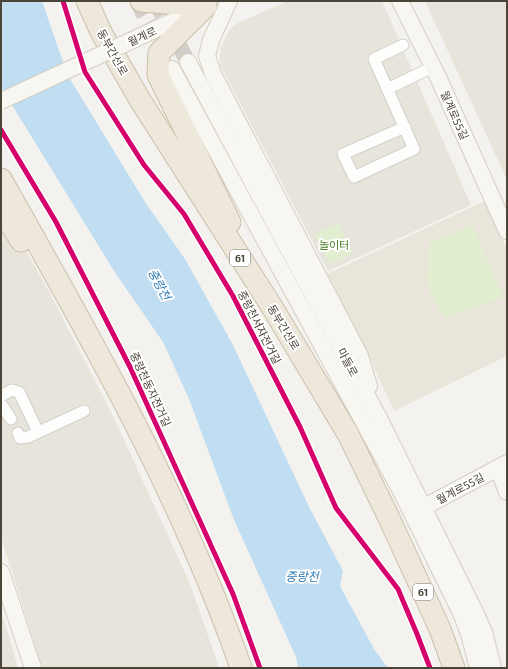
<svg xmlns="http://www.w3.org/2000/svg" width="508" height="669" font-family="'Exo 2','Noto Sans KR',sans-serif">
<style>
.residential{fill:#e7e4dc}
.education{fill:#eae5da}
.green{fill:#e1eecf}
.water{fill:#c0ddf1}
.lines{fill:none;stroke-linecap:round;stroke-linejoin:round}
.secondary-tunnel{stroke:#d2cfca;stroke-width:16;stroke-dasharray:16 8;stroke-linecap:butt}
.street-casing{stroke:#d2d0cb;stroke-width:13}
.secondary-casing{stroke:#d3cfc5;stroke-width:18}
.highway-casing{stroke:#ccbfa9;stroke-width:23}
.street{stroke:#fdfdfc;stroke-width:11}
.secondary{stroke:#f7f6f1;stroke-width:16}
.highway{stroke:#ede8db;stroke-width:21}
.secondary-bridge-casing{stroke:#d3cfc5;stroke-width:18;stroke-linecap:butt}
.secondary-bridge{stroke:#f7f6f1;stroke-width:16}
.cycleway-casing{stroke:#fff;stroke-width:8}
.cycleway{stroke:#d6006c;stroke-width:5}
.labels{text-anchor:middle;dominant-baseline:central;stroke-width:4;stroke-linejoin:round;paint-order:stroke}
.shield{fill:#fff;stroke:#817c74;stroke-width:1}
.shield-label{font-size:10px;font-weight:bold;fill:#4b4439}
.street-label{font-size:11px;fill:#4b4439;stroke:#fff}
.park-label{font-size:11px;fill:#4a7f2a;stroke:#fff}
.water-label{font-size:12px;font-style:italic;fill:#2e7ab2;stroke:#fff}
</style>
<rect width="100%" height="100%" fill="#f4f2ee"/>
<g class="residential">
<polygon points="287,1 382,1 471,205 328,271 220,65 220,49 229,30 236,24"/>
<polygon points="425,1 507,1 507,180"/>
<polygon points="1,205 54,301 114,418 191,586 219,668 42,668 1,537"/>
<polygon points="1,610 4,620 18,668 1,668"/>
</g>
<polygon class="education" points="485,201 507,249 507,356 394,411 368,354 327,274"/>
<g class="green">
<polygon points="338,223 353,253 329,264 315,234"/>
<path d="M 472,225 L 503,297 L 446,317 C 423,288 426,279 430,243 Z"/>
</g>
<polygon class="water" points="1,1 42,1 67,74 145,202 185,259 233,345 309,507 343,571 340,586 374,649 388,668 298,668 296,657 234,520 189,399 163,342 114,271 1,87"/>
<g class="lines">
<g class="secondary-tunnel">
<polyline points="137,1 167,58"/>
<polyline points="155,1 188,62"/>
</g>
<defs>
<g id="street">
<polyline points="403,45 374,59 414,149 354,177 343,154 405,127"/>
<polyline points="387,89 433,67"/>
<polyline points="1,396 12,390 19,392 38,432"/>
<polyline points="1,404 11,419"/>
<polyline points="18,433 20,438 28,437 84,411"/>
</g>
<g id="secondary">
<polyline points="229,1 211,40 207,56 213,74 360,356 369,386"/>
<polyline points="400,1 438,77 507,231"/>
<polyline points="126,43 197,10"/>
<polyline points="188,62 379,418 475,612 484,632 493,668"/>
<polyline points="172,69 403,495 461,613 469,634 478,668"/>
<polyline points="498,468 507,492"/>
<polyline points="413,513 507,463"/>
<polyline points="1,572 33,668"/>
</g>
<g id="highway">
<polyline points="87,1 101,32 140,100 272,307 348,434 389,518 440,629 454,668"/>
<polyline points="141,1 206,6"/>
<polyline points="206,6 159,53 158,75 230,222"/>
<path d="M 1,179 C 90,336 182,497 241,668"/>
<polyline points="1,209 21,241"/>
</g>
</defs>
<use href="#street" class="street-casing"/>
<use href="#secondary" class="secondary-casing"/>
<use href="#highway" class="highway-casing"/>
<use href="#street" class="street"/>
<use href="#secondary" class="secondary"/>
<use href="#highway" class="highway"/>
<defs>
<polyline id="secondary-bridge" points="1,101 126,43"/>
</defs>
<use href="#secondary-bridge" class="secondary-bridge-casing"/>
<use href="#secondary-bridge" class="secondary-bridge"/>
<defs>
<g id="cycleway">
<polyline points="63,1 85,72 144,165 184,214 233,296 300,427 336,508 398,589 417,634 430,668"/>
<polyline points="1,130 56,222 130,367 233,594 260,668"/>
</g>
</defs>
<use href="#cycleway" class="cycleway-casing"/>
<use href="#cycleway" class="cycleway"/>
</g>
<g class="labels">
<g class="shield">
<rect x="230" y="250" width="20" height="16" rx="3"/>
<rect x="413" y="584" width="20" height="16" rx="3"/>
</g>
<g class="shield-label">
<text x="240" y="258">61</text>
<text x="423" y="592">61</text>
</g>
<g class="street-label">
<text transform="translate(142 36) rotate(-25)">월계로</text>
<text transform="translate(113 52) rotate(61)">동부간선로</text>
<text transform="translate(455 115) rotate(66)">월계로55길</text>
<text transform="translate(260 327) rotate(63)">중랑천서자전거길</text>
<text transform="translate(284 327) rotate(59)">동부간선로</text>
<text transform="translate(348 362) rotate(62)">마들로</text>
<text transform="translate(151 389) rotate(65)">중랑천동자전거길</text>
<text transform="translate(460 488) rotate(-28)">월계로55길</text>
</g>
<g class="park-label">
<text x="334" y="244">놀이터</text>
</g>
<g class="water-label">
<text transform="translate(160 284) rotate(62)">중랑천</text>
<text x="302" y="576">중랑천</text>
</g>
</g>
<rect width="508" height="669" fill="none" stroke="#4b4439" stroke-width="4"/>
</svg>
